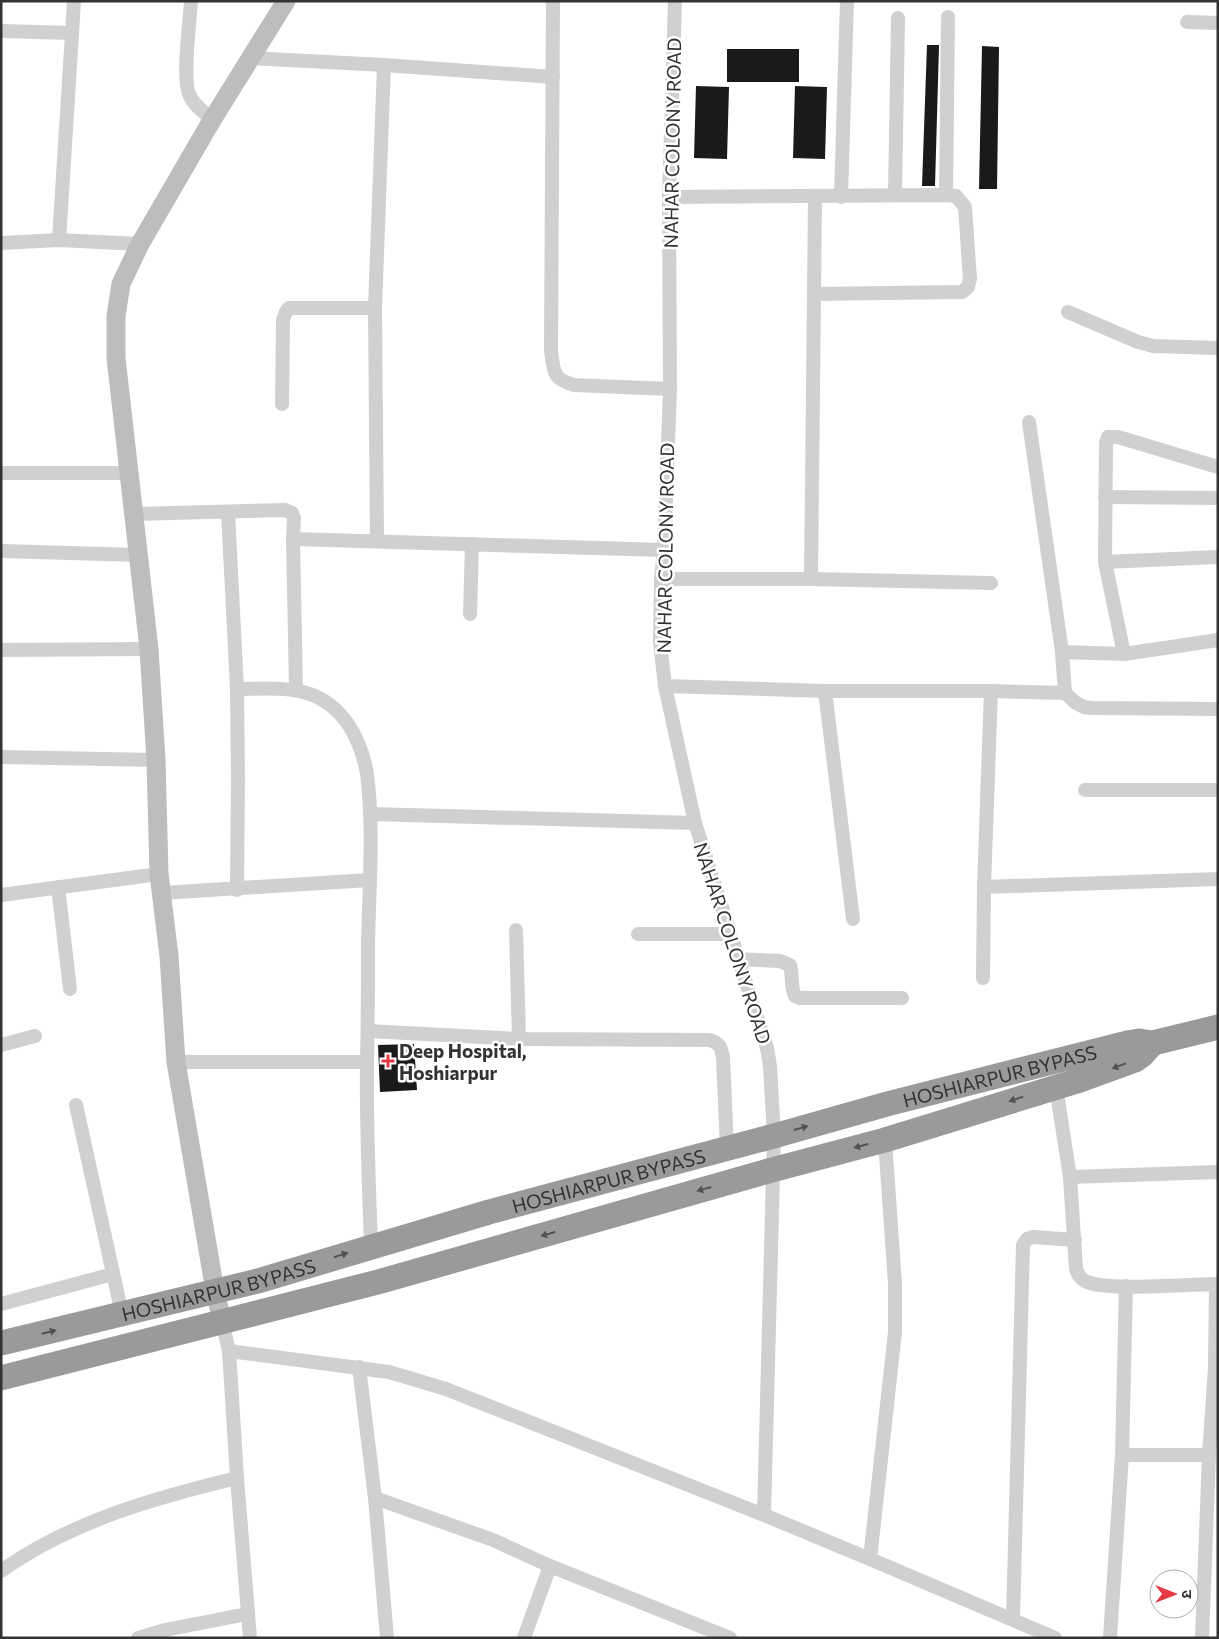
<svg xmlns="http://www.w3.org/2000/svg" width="1219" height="1639" font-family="Commissioner,'Noto Sans Devanagari',sans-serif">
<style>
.building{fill:#1a1a1a}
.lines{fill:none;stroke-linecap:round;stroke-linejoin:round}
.street{stroke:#d0d0d0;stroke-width:14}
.secondary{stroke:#bdbdbd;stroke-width:19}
.highway{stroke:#9a9a9a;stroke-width:25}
.oneway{fill:#525252}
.poi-dot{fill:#e63946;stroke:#fff;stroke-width:2}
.labels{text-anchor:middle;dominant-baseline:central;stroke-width:5;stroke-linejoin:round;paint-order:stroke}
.street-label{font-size:19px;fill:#333;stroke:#fff}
.poi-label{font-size:19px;font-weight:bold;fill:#333;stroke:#fff;text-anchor:start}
</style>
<rect width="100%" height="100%" fill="#fff"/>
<g class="building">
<polygon points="927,45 939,45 935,186 922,186"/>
<polygon points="982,46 999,47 997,189 979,189"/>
<rect x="727" y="49" width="72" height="33"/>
<polygon points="696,86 729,87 727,159 694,158"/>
<polygon points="795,86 827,87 825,159 793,158"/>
<polygon points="414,1044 417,1090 380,1092 378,1045"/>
</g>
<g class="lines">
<g class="street">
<path d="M 191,1 C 190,21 182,78 189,94 C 193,105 204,112 212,120"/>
<path d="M 553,1 L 551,351 C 554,371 552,379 574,385 L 670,389"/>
<polyline points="675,1 669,197 670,389 664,550 661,579 660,642 665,686 695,823 767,1048 770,1066 774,1136 764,1515"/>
<polyline points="1187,22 1218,23"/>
<polyline points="1,31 72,33"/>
<polyline points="251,58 384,65 553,77"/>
<polyline points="895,195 898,18"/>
<polyline points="946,195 948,17"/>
<polyline points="669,197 946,195 956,196 965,207 970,279 968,287 962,292 814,294 811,579"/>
<polyline points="841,197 847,1"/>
<polyline points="59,240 74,1"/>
<polyline points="1,243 59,240 140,244"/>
<polyline points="814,294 815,196"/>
<polyline points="1068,312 1138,342 1153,346 1218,348"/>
<polyline points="282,404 283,320 286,312 289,308 375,308"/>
<polyline points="1029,422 1062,652 1065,693"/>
<polyline points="1218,467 1118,437 1108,437 1106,443 1105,562 1218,557"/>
<polyline points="1,473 129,473"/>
<polyline points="1105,497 1218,498"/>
<polyline points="228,512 237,689 238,777 237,890"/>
<polyline points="135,514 285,510 292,513 294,518 293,539 664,550"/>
<polyline points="293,539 296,689"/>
<polyline points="377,541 375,308 384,65"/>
<polyline points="1,551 139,555"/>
<polyline points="1105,562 1124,654"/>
<polyline points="661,579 811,579 991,583"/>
<polyline points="470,614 472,544"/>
<polyline points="1,650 149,649"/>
<polyline points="1062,652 1124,654 1218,640"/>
<polyline points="665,686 825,691 991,691 1065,693 1076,703 1084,707 1092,708 1218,709"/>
<path d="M 237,689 C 275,689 310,683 339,713 C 354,728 364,754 367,774 C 374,829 369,889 368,944 C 368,983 368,1022 367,1061 C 366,1123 369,1185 371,1247"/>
<polyline points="825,691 853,919"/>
<polyline points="991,691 984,887 1218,879"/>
<polyline points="1,757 156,760"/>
<polyline points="1085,790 1218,790"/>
<polyline points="370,814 695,823"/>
<polyline points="58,887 70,989"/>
<polyline points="162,893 369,880"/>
<polyline points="1,895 159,874"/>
<polyline points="516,930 519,1039"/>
<polyline points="638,934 730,934"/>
<path d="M 738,959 L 780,961 L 790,965 C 793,975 790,986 795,996 L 800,998 L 902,998"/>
<polyline points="983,978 984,887"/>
<path d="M 368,1031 L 519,1039 L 709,1040 C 720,1043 721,1047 723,1057 L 727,1149"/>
<polyline points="1,1045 35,1036"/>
<polyline points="176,1062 367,1062"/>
<path d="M 1056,1087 L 1070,1177 L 1076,1269 C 1078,1274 1079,1278 1085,1281 C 1105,1292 1190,1284 1218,1284"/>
<polyline points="76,1105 122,1314"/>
<polyline points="1070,1177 1218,1172"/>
<polyline points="1,1304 113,1274"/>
<polyline points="222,1321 229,1351 237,1478 250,1638"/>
<polyline points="229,1351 389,1372 446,1389 764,1515 870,1559 1055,1638"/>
<polyline points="359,1367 375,1498"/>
<polyline points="1122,1455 1209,1455"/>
<polyline points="870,1559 895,1332 895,1284 885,1140"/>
<path d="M 1,1571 C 72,1521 154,1498 237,1478"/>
<polyline points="1013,1619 1023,1245 1027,1239 1033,1237 1075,1240"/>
<polyline points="138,1638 165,1630 247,1614"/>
<polyline points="387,1638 375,1498 493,1540 550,1566 730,1638"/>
<polyline points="524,1638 550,1566"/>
<polyline points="1110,1638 1122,1455 1126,1286"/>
<polyline points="1202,1638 1209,1455 1215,1368 1216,1284"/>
</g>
<polyline class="secondary" points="222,1321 215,1291 176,1062 169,956 159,874 156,760 149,649 116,358 116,316 121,284 140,244 212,120 286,1"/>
<g class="highway">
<path id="s1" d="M 1,1343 L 258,1281 L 489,1212 L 774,1136 L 887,1104 L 1127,1043 L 1139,1041 L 1153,1043 L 1218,1027"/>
<polyline points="1,1378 378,1282 772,1170 885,1140 1080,1080 1135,1060 1142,1055 1153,1043"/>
</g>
</g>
<defs><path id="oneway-solid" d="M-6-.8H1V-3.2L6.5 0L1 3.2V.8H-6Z" transform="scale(1.25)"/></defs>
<g class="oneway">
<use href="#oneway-solid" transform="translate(1119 1066) rotate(160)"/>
<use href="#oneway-solid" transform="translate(1016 1099) rotate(163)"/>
<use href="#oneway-solid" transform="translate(801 1128) rotate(-16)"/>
<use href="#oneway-solid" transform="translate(861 1146) rotate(165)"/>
<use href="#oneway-solid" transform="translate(704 1189) rotate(164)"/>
<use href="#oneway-solid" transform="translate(548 1234) rotate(164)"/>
<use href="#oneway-solid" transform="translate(341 1255) rotate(-17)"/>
<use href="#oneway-solid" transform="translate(49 1332) rotate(-14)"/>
</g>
<path class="poi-dot" d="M385.5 1053.5h5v5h5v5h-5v5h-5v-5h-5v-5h5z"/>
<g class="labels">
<g class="street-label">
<text transform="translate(672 143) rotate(-89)">NAHAR COLONY ROAD</text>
<text transform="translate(665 548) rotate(-89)">NAHAR COLONY ROAD</text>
<text transform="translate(733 943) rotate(72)">NAHAR COLONY ROAD</text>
<text stroke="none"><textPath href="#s1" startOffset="1034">HOSHIARPUR BYPASS</textPath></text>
<text stroke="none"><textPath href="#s1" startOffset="629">HOSHIARPUR BYPASS</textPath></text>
<text stroke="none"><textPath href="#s1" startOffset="224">HOSHIARPUR BYPASS</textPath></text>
</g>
<g class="poi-label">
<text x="399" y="1050">Deep Hospital,<tspan x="399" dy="22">Hoshiarpur</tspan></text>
</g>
</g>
<rect width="1219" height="1639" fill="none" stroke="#333333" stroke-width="5"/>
<g transform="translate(1174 1594) rotate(90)"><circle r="24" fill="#ffffff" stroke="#adadad"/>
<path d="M0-4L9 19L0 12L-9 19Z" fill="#e63946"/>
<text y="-8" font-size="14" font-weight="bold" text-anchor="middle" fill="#333333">उ</text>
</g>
</svg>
